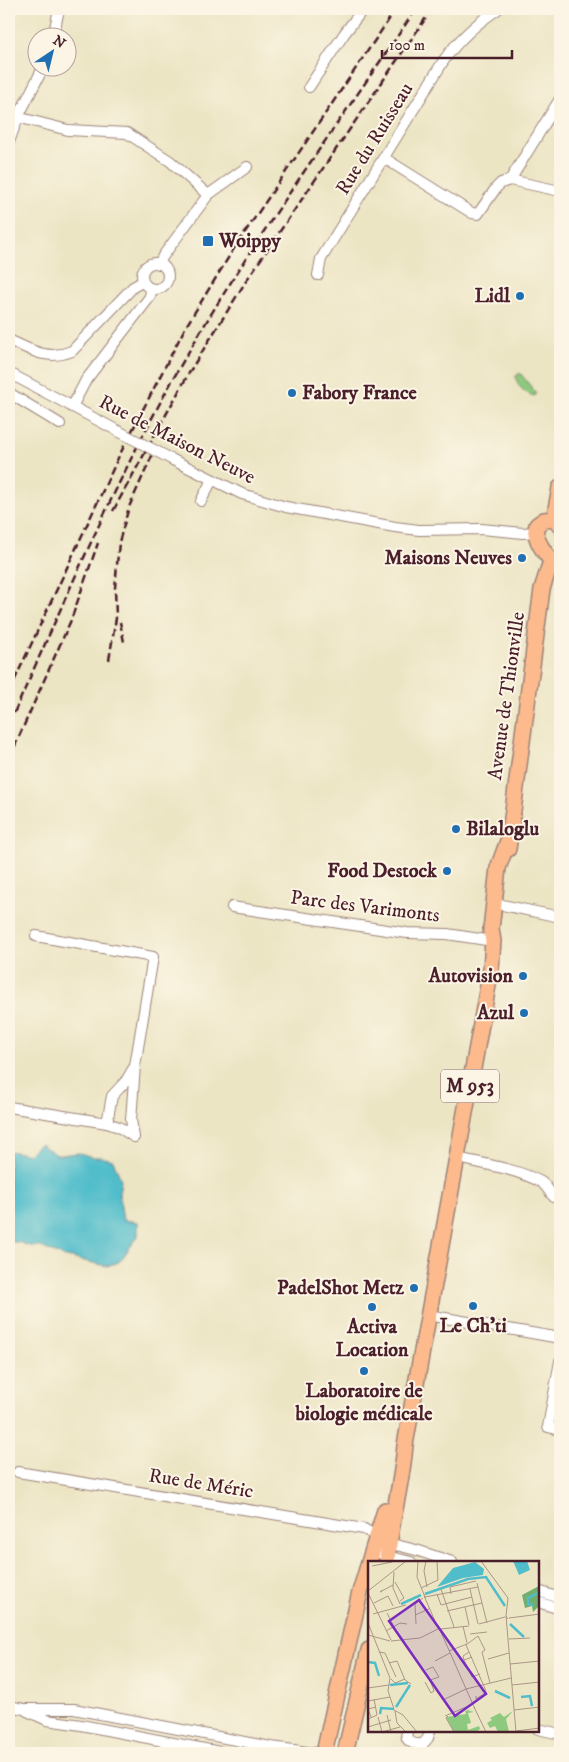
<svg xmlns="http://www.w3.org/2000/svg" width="569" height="1762" font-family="'IM FELL DW Pica',serif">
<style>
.green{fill:#8dca7f;stroke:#6c7455}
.water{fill:#51bdcb;stroke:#4e6e7b}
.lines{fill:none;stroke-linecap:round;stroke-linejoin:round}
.street-casing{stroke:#9b8278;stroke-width:12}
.primary-casing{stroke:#9b8278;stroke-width:18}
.street{stroke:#fff;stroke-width:10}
.primary{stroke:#fcba8d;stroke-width:15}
.rail{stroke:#4a1f2b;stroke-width:2.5;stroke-dasharray:8 4;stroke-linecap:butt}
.street-bridge-casing{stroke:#9b8278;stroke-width:12;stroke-linecap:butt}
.street-bridge{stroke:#fff;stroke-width:10}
.poi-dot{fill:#1f6fb2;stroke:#fcf5e5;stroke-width:2}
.labels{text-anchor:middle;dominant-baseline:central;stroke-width:4;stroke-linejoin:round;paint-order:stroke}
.shield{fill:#fcf5e5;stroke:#7f5f63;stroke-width:1}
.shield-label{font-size:19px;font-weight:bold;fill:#4a1f2b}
.street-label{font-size:20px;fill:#4a1f2b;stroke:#fcf5e5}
.poi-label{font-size:20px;font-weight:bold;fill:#4a1f2b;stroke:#fcf5e5;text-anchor:end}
.inset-river{fill:none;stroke:#51bdcb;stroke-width:2.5}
.inset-road{fill:none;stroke:#ab9687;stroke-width:1}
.view{fill:#7b2cbf;fill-opacity:0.15;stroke:#7b2cbf;stroke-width:2.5}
.inset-edge{fill:none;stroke:#4a1f2b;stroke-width:2.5}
</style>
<rect width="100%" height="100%" fill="#fcf5e5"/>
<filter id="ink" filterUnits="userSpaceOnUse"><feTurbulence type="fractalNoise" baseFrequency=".02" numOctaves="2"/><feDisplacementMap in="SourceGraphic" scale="10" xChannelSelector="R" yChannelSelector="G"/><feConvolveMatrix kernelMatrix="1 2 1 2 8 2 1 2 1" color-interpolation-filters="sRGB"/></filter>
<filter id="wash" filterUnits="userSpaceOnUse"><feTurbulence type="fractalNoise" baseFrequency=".0096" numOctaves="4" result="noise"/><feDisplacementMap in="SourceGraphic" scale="20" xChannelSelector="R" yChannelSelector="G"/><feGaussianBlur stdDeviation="1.12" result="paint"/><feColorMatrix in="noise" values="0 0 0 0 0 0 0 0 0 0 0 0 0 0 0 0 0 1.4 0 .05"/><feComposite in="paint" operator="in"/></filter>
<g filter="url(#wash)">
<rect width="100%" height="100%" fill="#ece5c4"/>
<path class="green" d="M 520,373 L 536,393 L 534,396 C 525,393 516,386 516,376 Z"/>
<polygon class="water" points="40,1144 57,1155 80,1153 92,1157 101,1157 113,1160 121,1180 119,1194 123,1220 138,1222 138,1236 123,1257 119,1262 107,1266 62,1256 41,1247 30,1246 18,1242 9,1242 9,1151 28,1154"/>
</g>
<g filter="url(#ink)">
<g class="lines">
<defs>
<g id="street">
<polyline points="53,38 59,9"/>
<polyline points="309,87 344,34 363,9"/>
<polyline points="9,115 68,130 127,133 170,161 208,195"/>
<polyline points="9,142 18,117 43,68"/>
<polyline points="384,158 472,213 478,214 496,188 501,183 510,180 560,191"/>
<polyline points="510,180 560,99"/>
<circle cx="155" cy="276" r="13"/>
<polyline points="159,264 163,256 208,195 247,167"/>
<path d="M 318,275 L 321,259 L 444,60 C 459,39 477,23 498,9"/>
<path d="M 9,340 C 31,350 47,361 72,351 L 133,287 L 142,282"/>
<polyline points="9,373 120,432"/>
<polyline points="9,393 60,424"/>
<polyline points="72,407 86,380 149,298 152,290"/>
<polyline points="173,460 242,494 286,507 395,527 419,530 481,529 523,533 535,532"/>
<polyline points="201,501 212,480"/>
<polyline points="493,903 560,917"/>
<polyline points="232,907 407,933 447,934 493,941"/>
<polyline points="36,936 153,957 135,1066 131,1120 134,1137"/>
<polyline points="9,1107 107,1123 119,1127 134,1137"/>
<polyline points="107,1123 112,1096 126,1081 133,1069"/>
<path d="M 458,1158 C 484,1164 517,1169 541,1182 C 547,1186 549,1192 554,1197 L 560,1198"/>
<polyline points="428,1315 560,1338"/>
<polyline points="560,1361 548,1427 560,1430"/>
<polyline points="18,1472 364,1529 388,1543 416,1550 452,1562"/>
<polyline points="372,1550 387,1556 411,1562"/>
<polyline points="538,1591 560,1598"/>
<polyline points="538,1602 560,1609"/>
<polyline points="9,1706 24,1709 74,1709 271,1747 316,1753"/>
<polyline points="27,1711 47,1720 81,1725 225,1753"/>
<polyline points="538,1729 560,1734"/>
<path d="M 407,1731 C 404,1742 414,1745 423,1744 L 428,1738 L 430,1731"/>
</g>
<g id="primary">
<polyline points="554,519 560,488"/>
<path d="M 560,526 L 554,519 L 544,520 L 537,525 C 536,528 535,531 536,533 C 537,543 551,565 560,565"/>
<polyline points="508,849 542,589 551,561"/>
<path d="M 387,1562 C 390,1523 402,1485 405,1445 L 491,969 L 493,941 L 491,929 L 498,868 L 509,838"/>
<polyline points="324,1753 360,1592 385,1510"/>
<polyline points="345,1753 369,1650"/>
</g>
</defs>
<use href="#street" class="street-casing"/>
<use href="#primary" class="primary-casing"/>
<use href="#street" class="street"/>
<use href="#primary" class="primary"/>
<g class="rail">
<polyline points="113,511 190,371 248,278 432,9"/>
<polyline points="120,622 124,642"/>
<polyline points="109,660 116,618 115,588 119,542 129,507 156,447"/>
<polyline points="9,692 119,456 185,328 233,250 396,9"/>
<path d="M 9,724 C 65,601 117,476 185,358 C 255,237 338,124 416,9"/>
<polyline points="9,759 71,620 98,543"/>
</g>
<defs>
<polyline id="street-bridge" points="120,432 173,460"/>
</defs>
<use href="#street-bridge" class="street-bridge-casing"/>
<use href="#street-bridge" class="street-bridge"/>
</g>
</g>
<g class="poi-dot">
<rect x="202" y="235" width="12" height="12" rx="2.5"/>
<circle cx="520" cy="296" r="5"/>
<circle cx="292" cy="393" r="5"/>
<circle cx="522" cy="558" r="5"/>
<circle cx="456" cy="829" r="5"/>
<circle cx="447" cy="871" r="5"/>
<circle cx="523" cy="976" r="5"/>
<circle cx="524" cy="1013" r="5"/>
<circle cx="414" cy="1288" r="5"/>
<circle cx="473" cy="1306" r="5"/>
<circle cx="372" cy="1307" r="5"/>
<circle cx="364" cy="1371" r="5"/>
</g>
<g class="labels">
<rect class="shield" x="441" y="1069.5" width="58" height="33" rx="4"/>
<g class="shield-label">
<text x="470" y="1086">M 953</text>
</g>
<g class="street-label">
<text transform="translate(375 139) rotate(-58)">Rue du Ruisseau</text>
<text transform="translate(177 440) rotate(27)">Rue de Maison Neuve</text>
<text transform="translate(507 696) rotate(-82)">Avenue de Thionville</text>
<text transform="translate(365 907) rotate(7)">Parc des Varimonts</text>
<text transform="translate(201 1484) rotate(9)">Rue de Méric</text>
</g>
<g class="poi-label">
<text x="219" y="241" text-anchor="start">Woippy</text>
<text x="510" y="296">Lidl</text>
<text x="302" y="393" text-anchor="start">Fabory France</text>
<text x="512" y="558">Maisons Neuves</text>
<text x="466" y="829" text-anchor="start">Bilaloglu</text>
<text x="437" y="871">Food Destock</text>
<text x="513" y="976">Autovision</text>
<text x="514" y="1013">Azul</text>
<text x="404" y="1288">PadelShot Metz</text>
<text x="473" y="1326" text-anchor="middle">Le Ch'ti</text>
<text x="372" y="1327" text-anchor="middle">Activa<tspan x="372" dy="23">Location</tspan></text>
<text x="364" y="1391" text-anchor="middle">Laboratoire de<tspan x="364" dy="23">biologie médicale</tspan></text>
</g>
</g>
<g transform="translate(368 1561)">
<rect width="171" height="171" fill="#ece5c4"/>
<path d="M 105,148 L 99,149 L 106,151 L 100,152 L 103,162 L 99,163 L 100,169 L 111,165 L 112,168 L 108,171 L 86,171 L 78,156 L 98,153 L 97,150 ZM 145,150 L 138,158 L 141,171 L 130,171 L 127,165 L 122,167 L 119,162 L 124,159 L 122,157 L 132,152 L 136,156 Z" fill="#8dca7f"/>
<path d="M 171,25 L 171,45 L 165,51 L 164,45 L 157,47 L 154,34 Z" fill="#72ae6e"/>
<path d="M 145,0 L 159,0 L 162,9 L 151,14 ZM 107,1 L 116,8 L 115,14 L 95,17 L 69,26 L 85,7 Z" fill="#51bdcb"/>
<path class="inset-river" d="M 57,33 L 100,18 L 118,16 L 137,45M 33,43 L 53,34M 165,44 L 160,43 L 160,37 L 172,31M 142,63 L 156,76M 0,101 L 7,102 L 11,115M 22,124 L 40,122M 127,130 L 142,137M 153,136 L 162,135 L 164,145M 28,146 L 42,124M 12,153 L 13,147 L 26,148"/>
<path class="inset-road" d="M 50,0 L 49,16 L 57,36 L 57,37 L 56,34M 58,0 L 56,10 L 59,26M 113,0 L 140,37 L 138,55M 4,5 L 24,1M 26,11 L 25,27 L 32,43M 27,21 L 36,37 L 32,40M 109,22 L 119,62M 53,27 L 70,19 L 69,0M 73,28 L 86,66M 102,28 L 110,63M 15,29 L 12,31 L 25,24M 0,30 L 38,0M 0,32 L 23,79M 69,33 L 73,44 L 104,36M 83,33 L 82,26 L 108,20M 57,36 L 110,26M 57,37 L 70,67M 6,42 L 20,35 L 25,45M 97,46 L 101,64M 79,50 L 114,42M 19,52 L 29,72M 5,53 L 38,44M 47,54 L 61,48M 141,57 L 172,53M 140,58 L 138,55 L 148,171M 0,62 L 22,117 L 20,130 L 26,148M 48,63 L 47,43 L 55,37M 111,63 L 137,56M 95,65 L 99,82M 73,68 L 101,65M 72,69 L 107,148M 18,70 L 32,62 L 39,63M 102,73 L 119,71M 0,74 L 22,80M 110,75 L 98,84 L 118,130M 110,75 L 117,89 L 114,91 L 122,122M 141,78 L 162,77M 23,80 L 52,77 L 70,68M 81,90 L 99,83M 11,91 L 17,92 L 28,116M 101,91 L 95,95 L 96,99 L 104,96M 120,98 L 141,92M 96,99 L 104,116 L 112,113M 67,100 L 82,92M 21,102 L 29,100 L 37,119 L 43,123M 142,103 L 172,100M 23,118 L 27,122 L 37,118M 57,121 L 63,132 L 66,130 L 62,119 L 71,116 L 65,106 L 58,109M 144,124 L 172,121M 0,127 L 21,124M 108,135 L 108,138 L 119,131M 77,138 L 98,128 L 143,117M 0,140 L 22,136M 106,146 L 118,171M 26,149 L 35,154 L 49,171M 146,149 L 172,146M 27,150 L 29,162 L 38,171M 19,154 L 23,171M 77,155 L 105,143M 80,155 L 78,157 L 86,171M 3,156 L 0,148 L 8,146M 10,156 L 14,171M 0,158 L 9,154 L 6,138M 0,166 L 23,159M 148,170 L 172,167M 14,171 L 32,166"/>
<path class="view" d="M 51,39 L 118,133 L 87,155 L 21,60 Z"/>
<rect width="171" height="171" class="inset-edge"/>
</g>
<rect width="569" height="1762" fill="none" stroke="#fcf5e5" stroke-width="30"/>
<g transform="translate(52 52) rotate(35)"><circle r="24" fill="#fcf5e5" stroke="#b59f9b"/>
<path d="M0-4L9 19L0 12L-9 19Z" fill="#1f6fb2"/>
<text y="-8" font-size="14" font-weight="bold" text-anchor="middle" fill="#4a1f2b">N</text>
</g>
<path d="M382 50v8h130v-8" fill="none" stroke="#4a1f2b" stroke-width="2.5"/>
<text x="389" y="50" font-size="15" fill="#4a1f2b" stroke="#fcf5e5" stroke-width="4" paint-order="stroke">100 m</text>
</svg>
